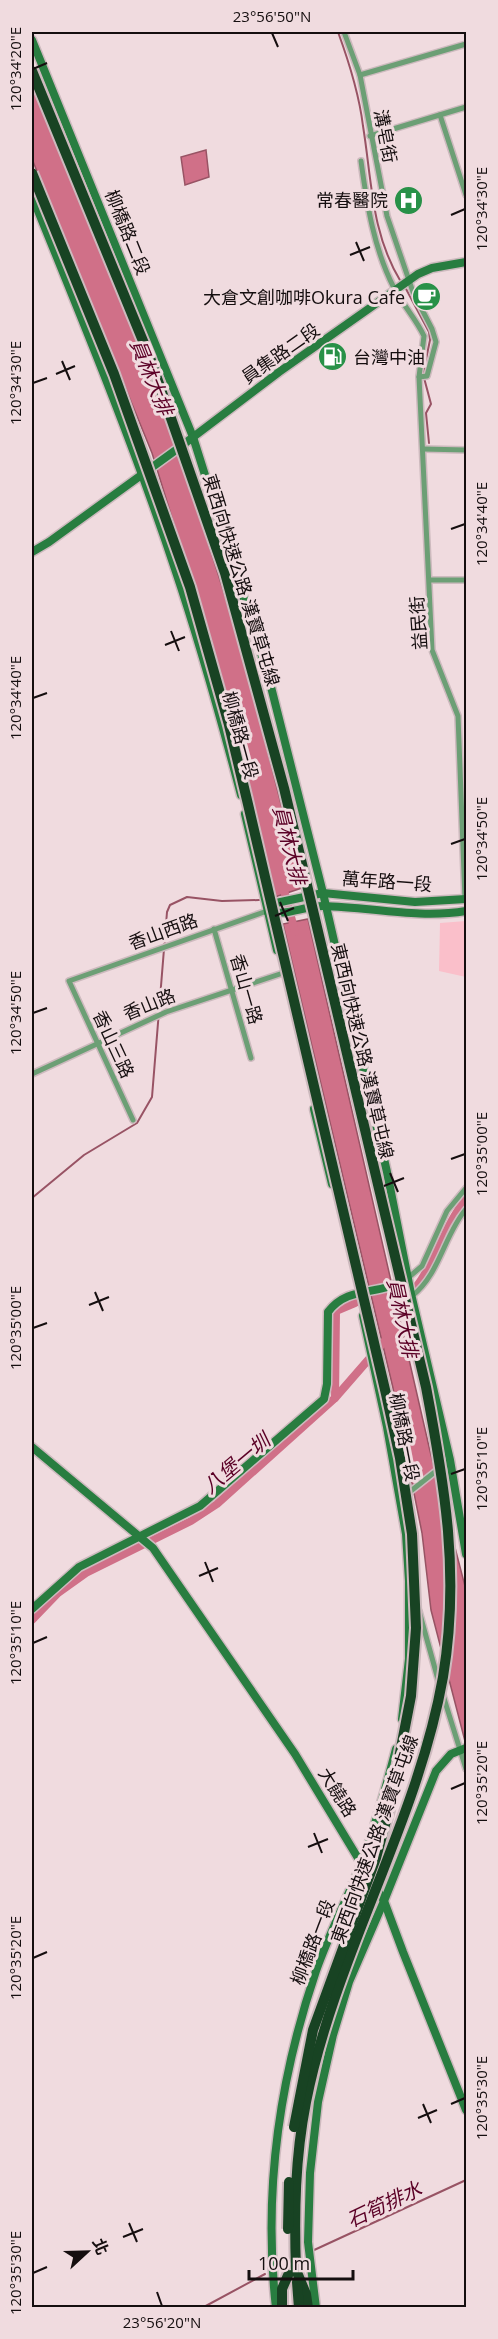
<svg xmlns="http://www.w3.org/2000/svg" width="498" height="2339" font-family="'Open Sans','Noto Sans TC',sans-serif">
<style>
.green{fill:#fabfca}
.water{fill:#d07088;stroke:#985364;stroke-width:1.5}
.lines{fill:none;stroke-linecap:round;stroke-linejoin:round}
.stream{stroke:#985364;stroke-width:2}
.canal{stroke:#d07088;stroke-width:8}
.street-casing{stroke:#cdbabe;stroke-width:8}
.secondary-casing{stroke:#cdbabe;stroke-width:11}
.highway-casing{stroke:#cdbabe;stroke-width:14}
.street{stroke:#6c9f75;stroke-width:5}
.secondary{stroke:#287d40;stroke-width:8}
.highway{stroke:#184323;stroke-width:10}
.highway-bridge-casing{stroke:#cdbabe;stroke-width:14;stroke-linecap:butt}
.highway-bridge{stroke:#184323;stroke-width:10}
.ticks{fill:none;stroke:#150e0f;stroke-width:2}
.labels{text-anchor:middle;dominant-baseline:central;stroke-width:6;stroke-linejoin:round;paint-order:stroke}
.street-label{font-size:18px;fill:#150e0f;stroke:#f0dbdf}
.poi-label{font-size:18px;fill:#150e0f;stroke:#f0dbdf;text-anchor:end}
.water-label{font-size:20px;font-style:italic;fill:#5b0026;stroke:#f0dbdf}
.neatline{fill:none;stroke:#150e0f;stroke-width:2}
.ticks-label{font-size:15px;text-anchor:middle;fill:#150e0f}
</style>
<rect width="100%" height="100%" fill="#f0dbdf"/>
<polygon class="green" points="466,921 466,977 439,971 440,923"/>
<g class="water">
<polygon points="32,82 170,422 244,656 302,888 275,897 234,719 152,453 32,159"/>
<polygon points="206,150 209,177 185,185 181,157"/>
<polygon points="308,919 430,1451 466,1590 466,1745 431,1610 422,1533 393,1388 283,924"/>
</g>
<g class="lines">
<g class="stream">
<path d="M 338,32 C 349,62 359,93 363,126 C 372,181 371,233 401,282"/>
<polyline points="405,287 429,332 430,340 423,374 431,404 426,413 429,443"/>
<polyline points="32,1198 84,1155 137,1123 152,1097 167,912 170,905 187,897 222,901 259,900"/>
<polyline points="312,2251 466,2180"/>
<polyline points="202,2308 265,2274"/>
</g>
<g class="canal">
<polyline points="283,886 295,932"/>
<path d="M 411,1288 L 417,1286 C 437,1259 445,1225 466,1199"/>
<polyline points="335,1398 389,1336"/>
<polyline points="32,1620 58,1593 86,1573 191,1521 217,1504 335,1398 336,1311 355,1303"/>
</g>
<defs>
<g id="street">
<polyline points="344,32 360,75 387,216 413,292 432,329 436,342 427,376 419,377"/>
<polyline points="360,75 466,44"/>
<polyline points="440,115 466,195"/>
<polyline points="370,136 466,107"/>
<path d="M 361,161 C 367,205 374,249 394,288 C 403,305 416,319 424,336 L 419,377 L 432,650 L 458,716 L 465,899"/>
<polyline points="423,449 466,450"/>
<polyline points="430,580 466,580"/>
<polyline points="214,929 251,1058"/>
<polyline points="32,1074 166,1012 283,973"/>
<polyline points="133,1120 69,981 267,911"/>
<polyline points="409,1277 422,1266 447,1211 466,1188"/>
<path d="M 412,1296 C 440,1274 444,1235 466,1209"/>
<polyline points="407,1494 450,1460"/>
<polyline points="419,1611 439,1683"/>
<polyline points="442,1692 466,1769"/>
</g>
<g id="secondary">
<polyline points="32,40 193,437 268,675 323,893 387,1172 411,1294 450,1460 466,1554"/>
<path d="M 32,196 C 82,319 133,442 175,569 C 200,643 221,719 241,795"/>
<polyline points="32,552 49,542 180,447 279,372 418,274 432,268 466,262"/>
<polyline points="245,814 277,950"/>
<polyline points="270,909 276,903 323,893 415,902 466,899"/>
<path d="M 268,912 C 286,916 304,906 323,906 C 371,907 418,919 466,911"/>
<polyline points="314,1109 332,1184"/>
<polyline points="363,1316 387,1427 406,1534 409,1581 409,1659 402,1719"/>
<polyline points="32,1447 153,1548 295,1754 384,1901 403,1952 466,2110"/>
<path d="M 32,1609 L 79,1567 L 200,1506 L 324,1399 L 327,1384 L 328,1312 C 348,1285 379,1296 404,1280"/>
<path d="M 276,2308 C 263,2193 279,2080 316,1971 C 329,1934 347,1899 362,1862 C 376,1825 386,1787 396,1749"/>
<polyline points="316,2308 308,2242 310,2173 318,2102 333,2035 349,1982 384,1901 436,1771 451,1754 466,1748"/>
</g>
<g id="highway">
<polyline points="296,2270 306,2294 308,2308"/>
<polyline points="297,2282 299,2308"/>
<polyline points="282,2308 282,2289 289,2273"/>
</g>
</defs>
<use href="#street" class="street-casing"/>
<use href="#secondary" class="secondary-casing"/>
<use href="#highway" class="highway-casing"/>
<use href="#street" class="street"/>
<use href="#secondary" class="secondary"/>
<use href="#highway" class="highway"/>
<defs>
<g id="highway-bridge">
<path d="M 32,71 L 150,358 L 225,573 L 284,788 L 426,1387 C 445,1487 460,1575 443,1677 C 417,1824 335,1955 306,2102 C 295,2158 294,2213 296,2270"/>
<polyline points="32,173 114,374 190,587 229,725 247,800 386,1394 400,1458 412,1534 416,1628 411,1696 389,1810 376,1858 313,2030 294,2127"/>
<polyline points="288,2229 289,2182"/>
</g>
</defs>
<use href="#highway-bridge" class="highway-bridge-casing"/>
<use href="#highway-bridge" class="highway-bridge"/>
</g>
<path class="ticks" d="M 272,33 L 278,47M 33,69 L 47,63M 451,215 L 465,209M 356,242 L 364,261M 350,255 L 370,247M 62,361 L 70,380M 56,374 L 75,366M 33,383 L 47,378M 451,529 L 465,524M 171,631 L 179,651M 165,645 L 185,637M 33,698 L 47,693M 451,844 L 465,839M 280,902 L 288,921M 275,916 L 294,908M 33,1013 L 47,1008M 451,1159 L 465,1154M 390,1173 L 398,1192M 384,1186 L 404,1178M 95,1292 L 103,1311M 89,1305 L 109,1297M 33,1328 L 47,1323M 451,1474 L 465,1469M 205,1562 L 213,1582M 199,1576 L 218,1568M 33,1643 L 47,1637M 451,1789 L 465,1783M 314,1833 L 322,1853M 308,1847 L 328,1839M 33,1958 L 47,1952M 423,2104 L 431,2123M 451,2104 L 465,2098M 418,2118 L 437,2110M 129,2223 L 137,2242M 123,2237 L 143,2229M 33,2273 L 47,2267M 157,2292 L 162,2306"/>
<defs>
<symbol id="hospital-disc" viewBox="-11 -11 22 22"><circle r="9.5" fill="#289148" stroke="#f0dbdf"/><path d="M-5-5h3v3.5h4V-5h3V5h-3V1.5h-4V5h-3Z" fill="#fff"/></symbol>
<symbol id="cafe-disc" viewBox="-11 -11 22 22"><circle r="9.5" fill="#289148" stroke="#f0dbdf"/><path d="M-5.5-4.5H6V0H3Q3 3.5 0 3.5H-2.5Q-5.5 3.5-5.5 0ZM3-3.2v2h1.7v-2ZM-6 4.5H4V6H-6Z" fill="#fff"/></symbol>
<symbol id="fuel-disc" viewBox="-11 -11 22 22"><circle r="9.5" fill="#289148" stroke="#f0dbdf"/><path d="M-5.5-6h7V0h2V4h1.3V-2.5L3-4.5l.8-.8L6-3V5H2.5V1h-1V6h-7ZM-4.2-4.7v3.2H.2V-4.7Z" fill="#fff"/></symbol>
</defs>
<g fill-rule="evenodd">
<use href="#hospital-disc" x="392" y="184" width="33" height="33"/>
<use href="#cafe-disc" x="410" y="280" width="33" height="33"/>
<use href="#fuel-disc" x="316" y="340" width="33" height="33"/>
</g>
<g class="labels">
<g class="street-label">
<text transform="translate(386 136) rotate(79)">溝皂街</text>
<text transform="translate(128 232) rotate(68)">柳橋路二段</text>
<text transform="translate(280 353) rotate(-35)">員集路二段</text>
<text transform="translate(242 580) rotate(73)">東西向快速公路 漢寶草屯線</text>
<text transform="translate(418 623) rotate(-94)">益民街</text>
<text transform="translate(241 735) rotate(75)">柳橋路一段</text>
<text transform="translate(387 881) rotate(4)">萬年路一段</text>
<text transform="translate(163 931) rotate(-20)">香山西路</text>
<text transform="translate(247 989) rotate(74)">香山一路</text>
<text transform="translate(149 1004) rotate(-22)">香山路</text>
<text transform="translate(114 1044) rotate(65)">香山三路</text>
<text transform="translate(363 1051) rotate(77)">東西向快速公路 漢寶草屯線</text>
<text transform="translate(405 1437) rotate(79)">柳橋路一段</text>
<text transform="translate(338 1792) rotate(58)">大饒路</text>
<text transform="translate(374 1839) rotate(-70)">東西向快速公路 漢寶草屯線</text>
<text transform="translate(312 1942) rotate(-69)">柳橋路一段</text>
</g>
<g class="poi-label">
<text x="388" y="200">常春醫院</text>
<text x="405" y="297">大倉文創咖啡Okura Cafe</text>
<text x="353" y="357" text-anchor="start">台灣中油</text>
</g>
<g class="water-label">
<text transform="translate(152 377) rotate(68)">員林大排</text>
<text transform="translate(290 845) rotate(76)">員林大排</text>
<text transform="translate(403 1318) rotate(78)">員林大排</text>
<text transform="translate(236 1463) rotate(-40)">八堡一圳</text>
<text transform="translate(384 2204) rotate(-25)">石筍排水</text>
</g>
</g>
<rect width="498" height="2339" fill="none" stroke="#f0dbdf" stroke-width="66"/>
<g transform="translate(87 2252) rotate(68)" stroke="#f0dbdf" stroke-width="4.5" paint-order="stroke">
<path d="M0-4.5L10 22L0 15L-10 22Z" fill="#150e0f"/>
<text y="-9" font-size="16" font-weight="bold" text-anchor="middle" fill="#150e0f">北</text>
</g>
<path d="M249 2270v9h104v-9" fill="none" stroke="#150e0f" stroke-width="3"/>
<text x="258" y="2270" font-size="18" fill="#150e0f" stroke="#f0dbdf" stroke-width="4.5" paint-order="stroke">100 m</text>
<rect x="33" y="33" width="432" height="2273" class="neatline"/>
<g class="ticks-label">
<text x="272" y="22">23°56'50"N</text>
<text transform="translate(16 69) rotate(-90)" y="5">120°34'20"E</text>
<text transform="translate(482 209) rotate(-90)" y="5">120°34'30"E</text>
<text transform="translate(16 383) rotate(-90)" y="5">120°34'30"E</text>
<text transform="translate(482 524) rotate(-90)" y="5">120°34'40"E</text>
<text transform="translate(16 698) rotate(-90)" y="5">120°34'40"E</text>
<text transform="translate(482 839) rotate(-90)" y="5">120°34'50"E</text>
<text transform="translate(16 1013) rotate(-90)" y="5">120°34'50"E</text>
<text transform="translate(482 1154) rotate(-90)" y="5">120°35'00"E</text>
<text transform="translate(16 1328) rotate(-90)" y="5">120°35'00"E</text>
<text transform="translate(482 1469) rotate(-90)" y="5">120°35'10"E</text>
<text transform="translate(16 1643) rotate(-90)" y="5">120°35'10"E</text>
<text transform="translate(482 1783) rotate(-90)" y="5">120°35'20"E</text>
<text transform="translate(16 1958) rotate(-90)" y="5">120°35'20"E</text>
<text transform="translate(482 2098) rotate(-90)" y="5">120°35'30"E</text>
<text transform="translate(16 2273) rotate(-90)" y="5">120°35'30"E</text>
<text x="162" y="2328">23°56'20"N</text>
</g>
</svg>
